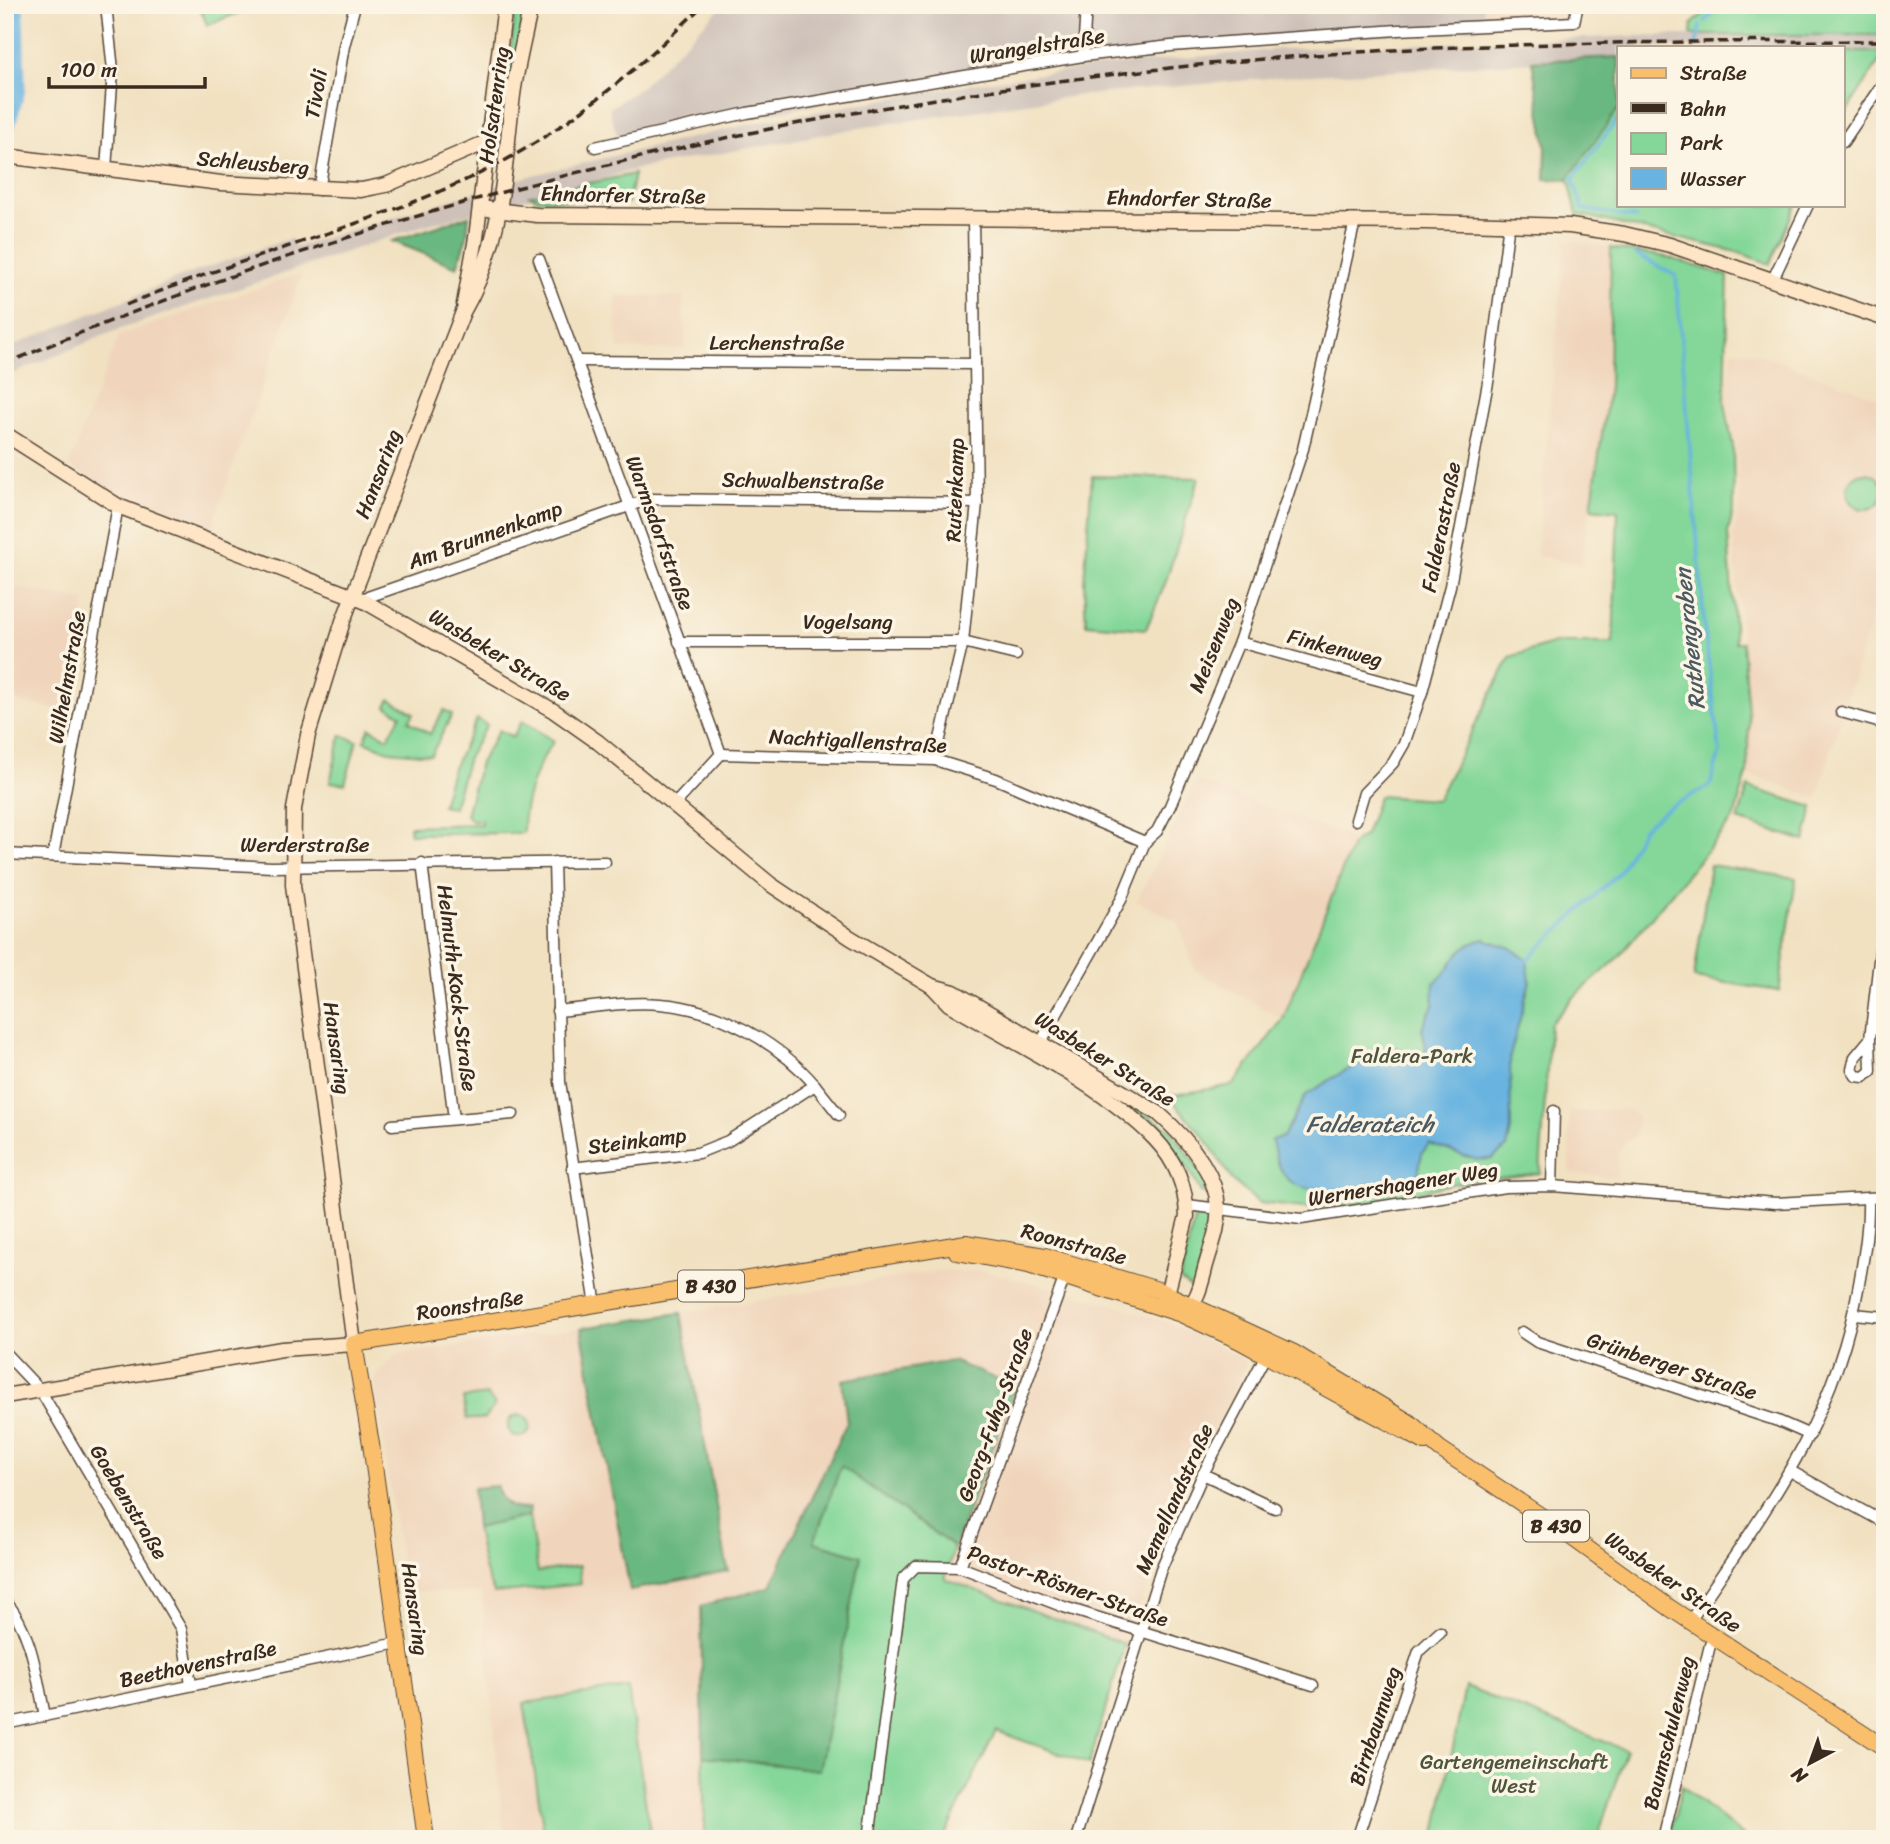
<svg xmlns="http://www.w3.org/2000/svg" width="1890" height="1844" font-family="Sriracha,sans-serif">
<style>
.built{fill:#f0d5bc}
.industrial{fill:#cec1b9}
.green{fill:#84d799;stroke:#60805c;stroke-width:2}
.forest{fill:#6bb881;stroke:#537150;stroke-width:2}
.water{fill:#68b3e0;stroke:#526e7f;stroke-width:2}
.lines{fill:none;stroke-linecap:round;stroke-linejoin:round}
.stream{stroke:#68b3e0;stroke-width:3.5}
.river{stroke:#68b3e0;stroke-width:19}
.street-casing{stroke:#564536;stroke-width:13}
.secondary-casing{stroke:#564536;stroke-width:17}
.primary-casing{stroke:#564536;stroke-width:18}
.street{stroke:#fff;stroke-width:10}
.secondary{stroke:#fde5c5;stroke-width:14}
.primary{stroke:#f9bf6d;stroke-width:16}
.rail{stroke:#3b2a1e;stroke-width:3.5;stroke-dasharray:10 5;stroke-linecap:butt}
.labels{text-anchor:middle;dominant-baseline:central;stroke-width:7;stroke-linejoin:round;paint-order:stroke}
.shield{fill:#fcf5e5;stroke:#75675a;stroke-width:2}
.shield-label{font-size:19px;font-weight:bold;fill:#3b2a1e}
.street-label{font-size:21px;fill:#3b2a1e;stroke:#fcf5e5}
.park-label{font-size:21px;fill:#4d553d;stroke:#fcf5e5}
.water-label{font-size:23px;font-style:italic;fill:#4b5a62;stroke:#fcf5e5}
</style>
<rect width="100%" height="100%" fill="#fcf5e5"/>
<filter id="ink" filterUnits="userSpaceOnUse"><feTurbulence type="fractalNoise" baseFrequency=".0143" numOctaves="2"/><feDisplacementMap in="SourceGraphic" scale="14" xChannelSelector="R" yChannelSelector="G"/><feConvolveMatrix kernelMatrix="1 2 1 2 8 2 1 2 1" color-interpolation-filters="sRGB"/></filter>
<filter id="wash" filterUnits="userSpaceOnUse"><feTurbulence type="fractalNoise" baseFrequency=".00686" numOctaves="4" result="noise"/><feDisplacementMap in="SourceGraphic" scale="28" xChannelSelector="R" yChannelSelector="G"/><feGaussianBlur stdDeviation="1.57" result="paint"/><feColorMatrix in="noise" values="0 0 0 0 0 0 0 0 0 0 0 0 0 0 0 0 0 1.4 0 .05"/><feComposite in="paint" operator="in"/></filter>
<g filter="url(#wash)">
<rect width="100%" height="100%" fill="#f1e1c1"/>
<g class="built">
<polygon points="1484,5 1688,5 1679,12 1577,12 1574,22 1481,28"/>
<polygon points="1565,240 1611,248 1609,387 1581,565 1537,556"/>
<polygon points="302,273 210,532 119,501 69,465 119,335"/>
<polygon points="616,296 683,296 685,349 618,349"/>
<polygon points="1732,350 1756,353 1885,400 1885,583 1882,582 1817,798 1747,774 1749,723 1733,536 1740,503 1736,443 1727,402"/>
<polygon points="5,585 86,601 64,711 8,699 5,711"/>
<polygon points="1196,781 1347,836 1353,843 1283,1019 1195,970 1178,922 1137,901"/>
<polygon points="1628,1109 1637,1116 1635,1137 1626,1141 1618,1154 1617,1177 1574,1174 1569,1169 1569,1112"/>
<polygon points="937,1271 984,1271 1076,1294 1174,1324 1245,1360 1246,1366 1179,1502 1125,1644 944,1579 1016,1387 847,1422 770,1587 701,1607 705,1839 504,1839 482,1593 405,1591 374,1378 396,1355 581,1328 630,1590 728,1571 681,1313"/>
</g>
<g class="industrial">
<polygon points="723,5 1484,5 1481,28 1083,56 619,141 609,109 641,87"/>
<polygon points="1666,35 1885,35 1885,52 1843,52 1843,47 1619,47 1619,57 1280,77 1074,96 852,129 641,168 422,226 112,332 5,377 5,349 183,276 291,238 295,247 533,175 763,121 971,84 1100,66 1280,49"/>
</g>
<g class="green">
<polygon points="199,5 259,5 207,25"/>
<polygon points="516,5 525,5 505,124 502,124"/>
<polygon points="1713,5 1885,5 1885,35 1691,35 1692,24"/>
<polygon points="1843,52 1885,52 1843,117"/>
<polygon points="1619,108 1619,205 1796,205 1770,264 1737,252 1577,214 1568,177"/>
<polygon points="634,174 628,203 539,199 530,195"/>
<polygon points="1611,248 1667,257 1728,276 1725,403 1733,446 1734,507 1728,533 1735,642 1742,642 1749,723 1747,774 1734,818 1617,959 1573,998 1550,1024 1540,1173 1451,1184 1371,1204 1304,1208 1259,1203 1233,1181 1203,1135 1168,1096 1233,1085 1283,1019 1353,843 1365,835 1379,796 1437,800 1510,657 1555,643 1613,643 1618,511 1591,508 1609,387"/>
<circle cx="1865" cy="491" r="18"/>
<polygon points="1092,476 1199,478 1165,584 1146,629 1086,624 1084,582"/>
<polygon points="390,699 414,713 409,721 430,734 444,710 452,715 431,755 389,751 364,741 370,728 388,738 401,715 386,706"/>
<polygon points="477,719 487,725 468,758 453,808 442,805 452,770"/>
<path d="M 522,721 L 554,741 C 536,764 522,804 523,833 L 410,834 L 409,826 L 481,824 L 481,820 L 471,820 L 466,815 L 480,763 L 499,730 L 513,737 Z"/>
<polygon points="341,735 357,741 345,784 330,782"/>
<polygon points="1748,787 1813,807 1805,841 1738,820"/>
<polygon points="1710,865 1796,878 1779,991 1694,978"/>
<path d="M 1073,1066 L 1171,1130 L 1205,1178 L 1211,1195 L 1201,1192 C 1168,1128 1129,1107 1071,1069 Z"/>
<polygon points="1204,1211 1211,1216 1195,1286 1191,1288 1180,1280 1195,1215"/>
<polygon points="487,1395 495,1405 484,1419 467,1419 463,1398"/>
<circle cx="519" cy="1426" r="11"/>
<polygon points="841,1465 954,1547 945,1579 1125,1644 1089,1764 996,1731 943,1839 705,1839 703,1756 819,1770 861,1556 814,1542"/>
<polygon points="529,1516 538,1572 579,1566 581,1584 494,1593 484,1569 476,1528"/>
<polygon points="1465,1687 1626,1750 1597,1839 1435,1839"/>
<polygon points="628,1688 651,1839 545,1839 524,1703"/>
<polygon points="1682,1786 1747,1839 1669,1839"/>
</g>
<g class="forest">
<polygon points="1619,57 1619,108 1567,180 1545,179 1546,146 1532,61"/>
<polygon points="469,216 467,236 457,267 392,241"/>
<polygon points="681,1313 728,1571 630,1590 581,1328"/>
<polygon points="952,1361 1016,1387 954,1547 841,1466 814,1542 861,1556 819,1770 703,1756 701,1606 770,1587 847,1422 842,1380"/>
<path d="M 497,1486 C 501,1504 511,1511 530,1508 L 529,1516 L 476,1528 L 473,1488 Z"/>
</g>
<path class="water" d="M 1484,939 L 1511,948 L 1527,960 L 1530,981 L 1510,1056 L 1511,1130 L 1507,1147 L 1492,1159 L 1477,1160 L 1429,1144 L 1422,1153 L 1418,1175 C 1386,1181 1308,1205 1285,1176 C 1278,1167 1274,1152 1272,1140 L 1283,1137 L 1306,1095 L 1341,1073 L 1397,1047 L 1412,1055 L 1424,1058 L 1426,1047 L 1422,1028 L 1433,1005 L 1434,983 C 1460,964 1448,949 1484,939 Z"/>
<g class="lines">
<g class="stream">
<polyline points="1705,21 1722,5"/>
<polyline points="1696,47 1700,26"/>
<polyline points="1619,117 1573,179 1583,209 1636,218"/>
<polyline points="1527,960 1619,873 1643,828 1665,810 1710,785 1720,752 1705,634 1676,276 1636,254"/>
</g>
<polyline class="river" points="5,127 16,89 14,5"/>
</g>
</g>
<g filter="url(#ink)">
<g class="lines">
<defs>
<g id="street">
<polyline points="1083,56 1086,5"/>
<polyline points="1843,142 1885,80"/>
<polyline points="595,147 747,113 1083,56 1171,46 1398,30 1574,22 1578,5"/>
<polyline points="106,169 113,70 106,5"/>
<polyline points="319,190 344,46 355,5"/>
<polyline points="539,259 721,754 674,805"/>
<polyline points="1773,279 1808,205"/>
<polyline points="578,361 975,364"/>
<polyline points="357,597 365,598 649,499 977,503"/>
<polyline points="679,642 963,642 1016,655"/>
<polyline points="1239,642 1422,692"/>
<polyline points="1841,712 1885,724"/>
<polyline points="721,754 935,760 996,779 1145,842"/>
<polyline points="935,760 963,642 977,503 973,217"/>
<polyline points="1356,820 1364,793 1393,763 1404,744 1422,692 1450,586 1489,377 1509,223"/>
<polyline points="5,854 272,867 605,862"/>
<polyline points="53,856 118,506"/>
<polyline points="554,862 560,1082 596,1305"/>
<polyline points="422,863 454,1119"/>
<path d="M 557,1011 C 590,1008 626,1001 660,1004 C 717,1008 778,1042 815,1085 L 728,1141 L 698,1153 L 572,1168"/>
<polyline points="1870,1039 1855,1057 1852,1069 1856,1076 1864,1077 1871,1071 1870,1039 1885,908"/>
<polyline points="1037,1049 1121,900 1145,842 1157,831 1170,806 1239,642 1303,449 1355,221"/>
<polyline points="815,1085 839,1115"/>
<polyline points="392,1125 513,1114"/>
<polyline points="1552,1186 1554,1111"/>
<polyline points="1187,1205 1301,1219 1505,1187 1552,1186 1776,1203 1885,1197"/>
<polyline points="1854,1314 1885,1317"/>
<polyline points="1522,1332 1537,1342 1778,1421 1810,1435"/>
<polyline points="5,1353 40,1390 181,1629 191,1684"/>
<polyline points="1792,1472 1885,1523"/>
<polyline points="1203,1474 1275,1508"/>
<polyline points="960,1567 1065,1276"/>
<path d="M 5,1601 C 32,1630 37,1678 45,1716"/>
<path d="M 1690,1621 C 1766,1509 1835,1422 1859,1284 C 1864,1255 1869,1228 1868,1199"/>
<polyline points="5,1724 398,1643"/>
<polyline points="869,1839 903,1579 916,1566 960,1567 1064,1607 1313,1685"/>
<polyline points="1076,1839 1161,1569 1203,1474 1268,1351"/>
<polyline points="1357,1839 1419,1651 1440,1632"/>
<polyline points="1663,1839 1710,1645 1715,1637"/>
</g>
<g id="secondary">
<polyline points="5,156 221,183 361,190 386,185 489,141"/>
<polyline points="480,208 537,215 1425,222 1570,226 1624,234 1670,245 1885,319"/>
<polyline points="464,304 476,238 505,5"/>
<path d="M 5,434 L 118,506 L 364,601 L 554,711 L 598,742 L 770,884 L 851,938 L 932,986 L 954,992 L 1158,1113 C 1184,1136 1216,1170 1218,1207 C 1220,1226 1211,1247 1206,1265 C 1201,1283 1199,1301 1183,1312"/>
<path d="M 933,987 L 949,1004 C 1012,1041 1105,1087 1155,1139 C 1175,1160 1186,1187 1187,1216 L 1167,1294 L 1169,1302"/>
<path d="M 5,1396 L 282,1349 L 354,1344 L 293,885 L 294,809 L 308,735 L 343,621 L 463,312 C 504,241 503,174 513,95 C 517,65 525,35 531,5"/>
</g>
<g id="primary">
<polyline points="957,1252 1028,1265 1181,1314 1240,1341 1425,1442"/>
<polyline points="426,1839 371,1444 354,1344 966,1243 1045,1256 1158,1290 1294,1353 1410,1423 1440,1449 1556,1526 1670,1608 1885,1748"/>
</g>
</defs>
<use href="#street" class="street-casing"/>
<use href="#secondary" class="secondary-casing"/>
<use href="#primary" class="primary-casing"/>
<use href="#street" class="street"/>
<use href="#secondary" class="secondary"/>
<use href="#primary" class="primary"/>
<g class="rail">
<path d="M 126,305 C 245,255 373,226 489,169 C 569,128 639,68 703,5"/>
<path d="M 5,364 C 421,187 865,88 1315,55 C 1505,41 1695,42 1885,41"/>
</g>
</g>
</g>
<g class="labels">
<g class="shield">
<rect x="678" y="1270.5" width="66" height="31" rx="5"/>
<rect x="1523" y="1510.5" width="66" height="31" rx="5"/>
</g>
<g class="shield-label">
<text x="711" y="1286">B 430</text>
<text x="1556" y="1526">B 430</text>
</g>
<g class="street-label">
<text transform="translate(1037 46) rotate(-9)">Wrangelstraße</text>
<text transform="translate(316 94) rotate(-80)">Tivoli</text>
<text transform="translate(494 105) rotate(-82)">Holsatenring</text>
<text transform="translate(253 163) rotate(5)">Schleusberg</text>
<text transform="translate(623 195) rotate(1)">Ehndorfer Straße</text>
<text transform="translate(1189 199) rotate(1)">Ehndorfer Straße</text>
<text x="777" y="343">Lerchenstraße</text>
<text transform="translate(378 474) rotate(-69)">Hansaring</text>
<text transform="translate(803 481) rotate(1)">Schwalbenstraße</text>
<text transform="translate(955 490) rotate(-88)">Rutenkamp</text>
<text transform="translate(1441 527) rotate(-79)">Falderastraße</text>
<text transform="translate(660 533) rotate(70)">Warmsdorfstraße</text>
<text transform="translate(485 535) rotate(-20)">Am Brunnenkamp</text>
<text x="848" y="622">Vogelsang</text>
<text transform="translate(1214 645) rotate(-68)">Meisenweg</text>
<text transform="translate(1335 648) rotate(15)">Finkenweg</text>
<text transform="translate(500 655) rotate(31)">Wasbeker Straße</text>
<text transform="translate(67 677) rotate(-80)">Wilhelmstraße</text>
<text transform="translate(858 741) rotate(3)">Nachtigallenstraße</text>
<text x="305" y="845">Werderstraße</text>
<text transform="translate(457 988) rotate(83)">Helmuth-Kock-Straße</text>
<text transform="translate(337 1048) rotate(82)">Hansaring</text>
<text transform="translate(1105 1059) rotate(32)">Wasbeker Straße</text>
<text transform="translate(637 1141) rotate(-7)">Steinkamp</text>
<text transform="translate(1403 1184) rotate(-9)">Wernershagener Weg</text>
<text transform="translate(1074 1244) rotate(15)">Roonstraße</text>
<text transform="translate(470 1305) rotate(-9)">Roonstraße</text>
<text transform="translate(1672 1366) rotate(18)">Grünberger Straße</text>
<text transform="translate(995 1415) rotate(-70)">Georg-Fuhg-Straße</text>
<text transform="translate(1174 1499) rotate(-66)">Memellandstraße</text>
<text transform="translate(129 1502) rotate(59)">Goebenstraße</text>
<text transform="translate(1673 1582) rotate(35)">Wasbeker Straße</text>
<text transform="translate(1068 1586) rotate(19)">Pastor-Rösner-Straße</text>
<text transform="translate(415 1609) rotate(82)">Hansaring</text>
<text transform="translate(198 1664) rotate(-12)">Beethovenstraße</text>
<text transform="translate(1375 1726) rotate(-72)">Birnbaumweg</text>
<text transform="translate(1669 1733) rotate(-76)">Baumschulenweg</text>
</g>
<g class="park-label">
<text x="1412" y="1056">Faldera-Park</text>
<text x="1514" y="1762">Gartengemeinschaft<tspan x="1514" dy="24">West</tspan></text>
</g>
<g class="water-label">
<text transform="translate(1690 639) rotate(-96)">Ruthengraben</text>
<text x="1370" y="1124">Falderateich</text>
</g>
</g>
<rect width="1890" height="1844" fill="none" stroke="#fcf5e5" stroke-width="28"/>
<rect x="1617" y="46" width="228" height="161" fill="#fcf5e5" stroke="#afa495" stroke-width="2"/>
<rect x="1631" y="68" width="35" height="10" fill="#f9bf6d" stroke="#afa495" stroke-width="2"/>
<text x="1680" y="80" font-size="21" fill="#3b2a1e">Straße</text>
<rect x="1631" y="103" width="35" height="10" fill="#3b2a1e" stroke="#afa495" stroke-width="2"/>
<text x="1680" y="116" font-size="21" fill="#3b2a1e">Bahn</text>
<rect x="1631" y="133" width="35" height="21" fill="#84d799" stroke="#afa495" stroke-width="2"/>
<text x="1680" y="150" font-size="21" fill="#3b2a1e">Park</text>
<rect x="1631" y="168" width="35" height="21" fill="#68b3e0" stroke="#afa495" stroke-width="2"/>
<text x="1680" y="186" font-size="21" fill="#3b2a1e">Wasser</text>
<g transform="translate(1810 1763) rotate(221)" stroke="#fcf5e5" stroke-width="5" paint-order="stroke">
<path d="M0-5L12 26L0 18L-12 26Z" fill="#3b2a1e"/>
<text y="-10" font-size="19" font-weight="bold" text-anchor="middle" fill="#3b2a1e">N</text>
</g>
<path d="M49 77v10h156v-10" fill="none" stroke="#3b2a1e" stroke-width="3.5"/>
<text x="60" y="77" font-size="21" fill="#3b2a1e" stroke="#fcf5e5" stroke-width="5" paint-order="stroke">100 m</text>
</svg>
